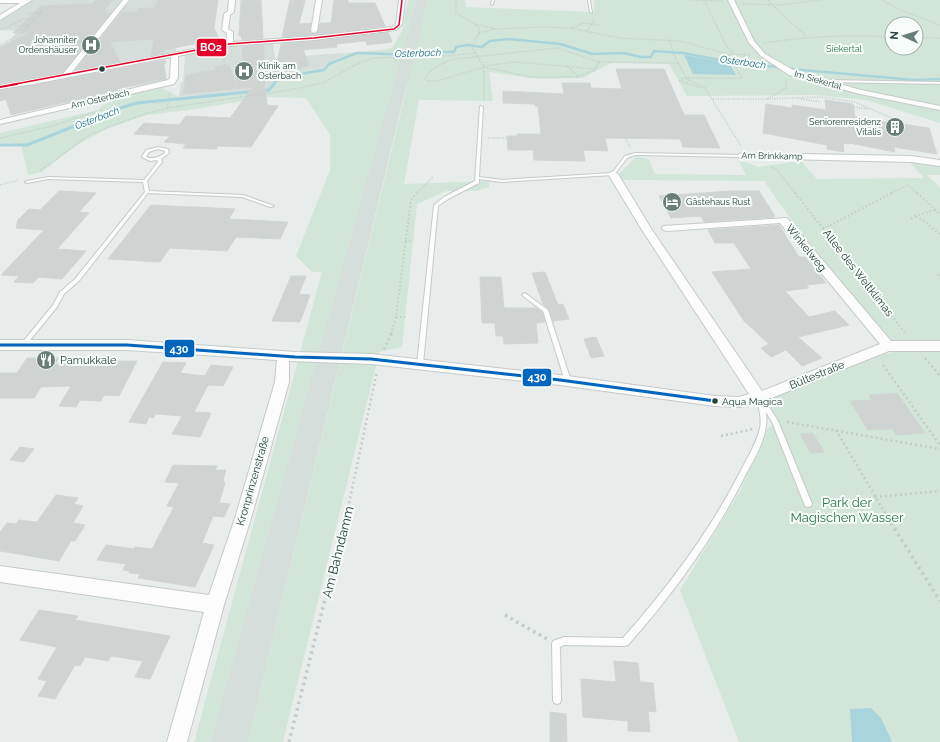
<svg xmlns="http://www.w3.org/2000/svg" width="940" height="742" font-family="Raleway,sans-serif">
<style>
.built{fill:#d6dedb}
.green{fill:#d1e6d8;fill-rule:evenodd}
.water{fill:#a9d4db}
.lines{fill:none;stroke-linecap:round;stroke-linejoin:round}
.stream-far1{stroke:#a9d4db;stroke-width:2.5}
.stream{stroke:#a9d4db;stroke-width:3}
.building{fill:#cfd4d2;stroke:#d1d6d4}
.service-casing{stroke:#c5cac8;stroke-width:2}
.minor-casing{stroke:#c5cac8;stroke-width:2}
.path-far3{stroke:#c3ccca;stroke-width:1.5;stroke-dasharray:1 1.5;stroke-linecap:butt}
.path-far2{stroke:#c3ccca;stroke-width:2;stroke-dasharray:1.5 2.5;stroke-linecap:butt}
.path-far1{stroke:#c3ccca;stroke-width:2.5;stroke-dasharray:2 3;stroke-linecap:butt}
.path{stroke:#c3ccca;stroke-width:3.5;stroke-dasharray:2.5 4;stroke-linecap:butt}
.service{fill:#fcfcfc;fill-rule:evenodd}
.minor{fill:#fcfcfc;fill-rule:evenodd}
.bus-1-casing{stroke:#f7fbf9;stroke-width:6}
.bus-2-far1-casing{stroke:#f7fbf9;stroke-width:3}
.bus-2-casing{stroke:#f7fbf9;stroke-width:4}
.bus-1{stroke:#0065bd;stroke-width:3}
.bus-2-far1{stroke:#e4002b;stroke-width:1.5}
.bus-2{stroke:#e4002b;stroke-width:2}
.bus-dot{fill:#24423a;stroke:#f7fbf9;stroke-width:1.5}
.labels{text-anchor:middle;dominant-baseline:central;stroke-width:4;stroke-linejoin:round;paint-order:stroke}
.far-poi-label{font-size:9px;fill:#24423a;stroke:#f7fbf9;text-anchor:end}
.far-park-label{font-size:9px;fill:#2d7a4b;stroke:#f7fbf9}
.far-street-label{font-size:9px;fill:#24423a;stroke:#f7fbf9}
.far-water-label{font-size:10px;font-style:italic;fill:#1c6f80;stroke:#f7fbf9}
.bus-label{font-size:10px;fill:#24423a;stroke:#f7fbf9;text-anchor:start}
.street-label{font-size:11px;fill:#24423a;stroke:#f7fbf9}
.poi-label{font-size:11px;fill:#24423a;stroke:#f7fbf9;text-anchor:start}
.near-park-label{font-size:13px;fill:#2d7a4b;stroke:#f7fbf9}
.near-street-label{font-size:13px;fill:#24423a;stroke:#f7fbf9}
.line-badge{stroke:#f7fbf9;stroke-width:1.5}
.badge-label{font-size:11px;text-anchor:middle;font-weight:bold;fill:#fff}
</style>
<rect width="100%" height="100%" fill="#e8edeb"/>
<g class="built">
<polygon points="31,0 121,0 115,8 124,8 130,0 187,0 177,32 176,52 0,84 0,52 18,31 0,30 0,20"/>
<polygon points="416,0 428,0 418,46 403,100 248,742 210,742"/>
<polygon points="273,43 275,58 341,53 348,54 328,63 322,69 312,69 276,78 270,88 267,90 179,97 181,82 183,82 185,56 228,47"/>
</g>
<g class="green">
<path d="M 408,0 L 416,0 L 404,47 L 210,742 L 194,742 L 322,272 L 312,272 L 296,256 L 330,170 L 330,135 L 306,98 L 269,97 L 189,110 L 147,115 L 108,128 L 77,145 L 41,172 L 28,175 L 21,144 L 0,143 L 0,133 L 98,110 L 106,102 L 106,99 L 162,88 L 179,97 L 267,90 C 273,86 274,79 280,75 L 312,69 L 322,69 L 328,63 L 348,54 L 341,53 C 358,52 375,51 392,48 L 402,31 Z"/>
<path d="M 428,0 L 465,0 L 466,7 L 594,12 L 594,0 L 940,0 L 940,123 L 866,100 L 816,95 L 687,96 L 669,64 L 611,63 L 583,78 L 538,79 L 489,72 L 493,101 L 419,100 L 404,184 L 489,181 L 489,187 L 476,191 L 447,191 L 417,204 L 402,347 L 379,352 L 377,362 L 283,742 L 248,742 ZM 892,24 L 916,24 L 916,48 L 892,48 Z"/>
<polygon points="636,157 649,159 655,174 746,175 739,161 752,164 758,167 801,161 817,179 924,178 910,163 940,167 940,175 927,175 940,187 940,742 739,742 680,590 740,491 767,429 774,424 760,400 881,355 894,352 806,241 764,181 618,180 616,177"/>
</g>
<g class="water">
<polygon points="684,55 729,63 736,75 693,74"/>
<polygon points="871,708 881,718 892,742 852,742 850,709"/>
</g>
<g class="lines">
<polyline class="stream-far1" points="273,85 277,80 281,77 324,70 329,64 357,53 415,55 431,52 454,52 456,47 467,45 482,47 490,41 509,39 560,44 593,54 624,53 641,57 651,57 654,51 683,53 731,62 802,70 914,80 940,79"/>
<polyline class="stream" points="0,145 27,145 120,108 137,103 269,90 274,84"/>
</g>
<g class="building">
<polygon points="96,0 113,0 104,11 107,11 105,13 110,13 62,73 0,83 0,47 29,33 13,33 41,6 92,4"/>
<polygon points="158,0 218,0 214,28 219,39 164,50 164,53 151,56 154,39 110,42 120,62 75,71 121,13 137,12 139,8 155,8"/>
<polygon points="241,0 261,0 263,38 242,40 241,36 239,36"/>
<polygon points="290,0 305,0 299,24 311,23 310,31 313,34 318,31 320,23 331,23 334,0 348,0 348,3 375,3 385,26 314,35 282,37"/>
<polygon points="388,32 392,42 367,45 366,41 336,44 337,47 303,50 309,65 300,68 275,72 281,44"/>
<polygon points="264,45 264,81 267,105 278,106 251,147 218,146 216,149 183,148 186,144 164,142 170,136 134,134 144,123 179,125 186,116 230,118 253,87 183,94 186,76 192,74 216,70 215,66 229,65 236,84 238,62 243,61 242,47"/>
<polygon points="165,60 166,63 164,64 166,79 117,89 118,90 11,115 6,99 0,101 0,90 34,85"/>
<polygon points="616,69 664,69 684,115 704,115 720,148 683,147 680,139 605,138 608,151 583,150 585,161 534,160 533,150 508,150 507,136 517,136 517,134 541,134 538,106 535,106 535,104 503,103 503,91 564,94 562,83 590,83 591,88 622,89"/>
<polygon points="825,100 853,104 855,117 929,128 937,154 894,147 895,152 849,143 849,144 843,143 844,152 827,149 827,145 763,133 766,104 792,108 792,105 826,110"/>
<polygon points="59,191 96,193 79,212 89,213 57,249 86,251 62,279 39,277 33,283 14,282 19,276 1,275 44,230 16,228 18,220 29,209 40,210"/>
<polygon points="731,191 759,191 775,216 773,216 774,217 704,222 701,216 671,218 659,196"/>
<polygon points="151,205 235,209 229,219 288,222 280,239 236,237 227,251 170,248 160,262 108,259"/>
<polygon points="779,225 799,257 805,257 826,283 806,285 809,288 785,291 809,317 835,311 849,325 798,337 822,358 802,366 786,350 771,357 761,348 769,344 744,321 712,272 751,269 734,243 715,243 708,230"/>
<polygon points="545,272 558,305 563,304 569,319 553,321 549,310 543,304 532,273"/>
<polygon points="291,276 306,276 299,294 310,295 300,322 272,321"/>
<polygon points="480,277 501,277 504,308 536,308 542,312 545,322 536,323 538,343 504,344 503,336 496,336 495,323 482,323"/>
<polygon points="596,337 604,356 591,358 584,339"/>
<polygon points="27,358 59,358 55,364 82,364 84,366 109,366 112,361 137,361 119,396 104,395 101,401 80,400 76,407 59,406 71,386 41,387 34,398 0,398 0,373 17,373"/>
<polygon points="163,362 186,363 180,373 205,376 211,365 233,367 223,386 208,385 194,412 211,413 200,437 172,434 182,416 156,414 153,418 149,417 146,424 129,422"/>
<polygon points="897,393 925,433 896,435 892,429 868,430 850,401 872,400 869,395"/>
<polygon points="813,433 824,452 810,453 800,434"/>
<polygon points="20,447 34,449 24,462 10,460"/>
<polygon points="173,465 217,466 215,470 226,470 223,480 225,483 219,503 230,504 224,517 213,516 202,543 214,545 195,587 138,578 140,574 129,573 129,571 123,570 126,564 97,560 106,545 134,549 135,547 152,549 174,507 167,506 179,483 165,482"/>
<polygon points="56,495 78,498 74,504 83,506 73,523 85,525 75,541 71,541 59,561 0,551 0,532 7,523 16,524 19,520 37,522"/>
<polygon points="39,610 78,616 75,620 170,636 150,679 135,677 143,661 111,656 108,661 85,657 80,666 75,665 55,699 38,696 47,681 38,679 57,647 20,640"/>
<polygon points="614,661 638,663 640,682 653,683 656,712 648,711 650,732 628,731 628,721 583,717 581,679 616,682"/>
<polygon points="550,712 566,714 567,742 550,742"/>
</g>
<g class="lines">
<defs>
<g id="service">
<polygon points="492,0 494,0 493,4 492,5 491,4"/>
<polygon points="588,0 590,0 592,13 590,12"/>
<polygon points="825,80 940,82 940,84 824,82 824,80"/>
<polygon points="480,106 483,107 479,177 502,180 612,173 625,156 635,153 742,155 744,156 742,157 635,155 627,158 614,175 613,175 502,182 479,179 479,183 448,199 438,206 423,364 420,366 417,364 434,205 444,197 475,181"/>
<path d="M 158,147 L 168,149 L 169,153 L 161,159 L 162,162 L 147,181 L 149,191 L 243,195 L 274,206 L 272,207 L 270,207 L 242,197 L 148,193 L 79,281 L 64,294 L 57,307 L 26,345 L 22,345 L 21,344 L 22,343 L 53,305 L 60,292 L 75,279 L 145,192 L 143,182 L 48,179 L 27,183 L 25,182 L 27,181 L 48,177 L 144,180 L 158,162 L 157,160 L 150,161 L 142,157 L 146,150 ZM 158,149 L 165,151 L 165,153 C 159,157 153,160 146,157 L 149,152 Z"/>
<polygon points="525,293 548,310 571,381 570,383 566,383 565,381 543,311 523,296 522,295 523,294"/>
<path d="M 757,396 L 761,396 L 762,399 L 764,399 L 778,421 L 812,504 L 811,506 L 808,507 L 805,506 L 772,422 L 766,412 C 769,434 757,454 747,472 C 716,535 675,592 628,645 L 625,646 L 564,645 L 560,647 L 561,700 L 560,703 L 557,704 L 554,703 L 553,700 L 552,644 L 553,641 L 564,637 L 623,638 C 668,587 709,533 740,472 C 747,458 757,443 760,428 C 762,418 759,408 756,398 Z"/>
</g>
<g id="minor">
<polygon points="0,0 32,0 0,20 0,15 20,3 0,3"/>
<polygon points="123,0 129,0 71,73 226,43 227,33 222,30 224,14 228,11 229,0 235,0 234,12 230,15 228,29 233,32 233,42 314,36 392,27 396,24 399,0 405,0 402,25 396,30 314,40 229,46 178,56 178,78 174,84 0,124 0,120 168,80 170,78 171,57 34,84 0,89 0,85 63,74"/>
<polygon points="316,0 322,0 317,31 314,33 311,31"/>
<polygon points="728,0 734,0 754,41 765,54 795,71 861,90 940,106 940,110 860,94 789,75 761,56 749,43"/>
<polygon points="742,153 911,156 940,160 940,166 911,162 739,158 738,156 739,154"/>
<polygon points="613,171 618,174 652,230 762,391 880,344 780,223 667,231 663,230 662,228 663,226 787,218 891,341 940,341 940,351 889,351 759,403 739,407 715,406 560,385 371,364 289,361 289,382 252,515 224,605 187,742 167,742 204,612 0,582 0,566 209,595 236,515 275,382 277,360 127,350 0,350 0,340 127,340 295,352 371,354 560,375 715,396 739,397 749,394 642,230 608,174"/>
</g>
</defs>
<use href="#service" class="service-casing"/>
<use href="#minor" class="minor-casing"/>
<g class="path-far3">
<polyline points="456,0 456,13 474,24 496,29 542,27 571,28 619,38 680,41 728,54 750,55"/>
<polyline points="691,0 723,1"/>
<polyline points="704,0 727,47 734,55"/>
<polyline points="769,0 769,2 806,36"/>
<polyline points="882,0 901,10 940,25"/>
<polyline points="743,4 778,5 821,0"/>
<polyline points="29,25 17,26 14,24 23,19 34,20"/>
<polyline points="475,25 479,28 479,33 473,44 473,49 484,67 484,101"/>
<polyline points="571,28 584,23 599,25"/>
<polyline points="0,29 10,27 10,25 14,24"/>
<polyline points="587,31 595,19"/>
<polyline points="479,33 495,29"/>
<polyline points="916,38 940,38"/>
<polyline points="669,40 674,55 687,79 705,88 741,146"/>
<path d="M 764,43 C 807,36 849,35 892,37"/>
<polyline points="0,45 21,34 42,12 26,14"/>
<path d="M 557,48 L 599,62 L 595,70 L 577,77 L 530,77 L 484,67 L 437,81 L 428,81 L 425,79 C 431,68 443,62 455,59 Z"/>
<polyline points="224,54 224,65"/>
<polyline points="729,55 735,66"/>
<polyline points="599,62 678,63"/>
<polyline points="484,66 515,62 596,69"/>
<polyline points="567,66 578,76"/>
<polyline points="702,88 680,81 682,78 742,78 735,66 765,67"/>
<polyline points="713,99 767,99 786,88 786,80"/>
<polyline points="767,99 821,97 855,102 894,119"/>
<polyline points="801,99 821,102"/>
<polyline points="854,107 869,109"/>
<polyline points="167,108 170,92"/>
<polyline points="0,138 52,126 102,110"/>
<polyline points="488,138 508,138"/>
<polyline points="625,138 631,148"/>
<polyline points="771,167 777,170 796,194"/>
<polyline points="40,171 89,135 144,114 167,108 289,90 323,83 351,67 372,58 447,56 476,53"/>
<polyline points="0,185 19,180"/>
<polyline points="416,194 433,177"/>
<polyline points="890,194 908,185 918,194"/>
</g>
<g class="path-far2">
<polyline points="795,193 906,334"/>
<polyline points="917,193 940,214"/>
<polyline points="935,210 914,216 924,221 940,234"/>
<polyline points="911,219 914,216"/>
<polyline points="823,229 892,193"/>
<polyline points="405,241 413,241"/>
<polyline points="938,275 940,275"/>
<polyline points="396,317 405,317"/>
<polyline points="391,334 396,317 411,200 417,193"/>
</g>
<g class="path-far1">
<polyline points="384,349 392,333"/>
<polyline points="925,358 940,376"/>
<polyline points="883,365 940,445"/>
<polyline points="787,422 940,449"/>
<polyline points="836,430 885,513"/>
<polyline points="721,436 753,429"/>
<polyline points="875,497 940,491"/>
<polyline points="347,513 377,371"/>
</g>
<g class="path">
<polyline points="884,512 940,601"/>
<polyline points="505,615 547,639"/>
<polyline points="289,742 347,512"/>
</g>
<use href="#service" class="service"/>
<use href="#minor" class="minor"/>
<defs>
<polyline id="bus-1" points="0,345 127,345 295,357 371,359 560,380 715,401"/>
<polyline id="bus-2-far1" points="10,85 229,44 314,38 394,29 399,25 402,0"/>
<polyline id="bus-2" points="0,87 17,84"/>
</defs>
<use href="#bus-1" class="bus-1-casing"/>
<use href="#bus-2-far1" class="bus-2-far1-casing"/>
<use href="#bus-2" class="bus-2-casing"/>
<use href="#bus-1" class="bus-1"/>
<use href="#bus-2-far1" class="bus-2-far1"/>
<use href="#bus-2" class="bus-2"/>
</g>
<defs>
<symbol id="hospital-disc" viewBox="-11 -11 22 22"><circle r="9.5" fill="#697e78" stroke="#f7fbf9"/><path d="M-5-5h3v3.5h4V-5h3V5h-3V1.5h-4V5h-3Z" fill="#fff"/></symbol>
<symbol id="building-disc" viewBox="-11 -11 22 22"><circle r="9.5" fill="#697e78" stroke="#f7fbf9"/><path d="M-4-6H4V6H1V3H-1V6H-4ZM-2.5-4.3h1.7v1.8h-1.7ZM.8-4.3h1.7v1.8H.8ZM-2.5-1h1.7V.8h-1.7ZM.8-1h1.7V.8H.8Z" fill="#fff"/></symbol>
<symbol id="hotel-disc" viewBox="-11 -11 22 22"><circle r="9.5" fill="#697e78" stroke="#f7fbf9"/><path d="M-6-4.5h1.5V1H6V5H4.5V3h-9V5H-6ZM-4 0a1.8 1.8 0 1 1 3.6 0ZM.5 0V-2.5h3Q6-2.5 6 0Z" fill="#fff"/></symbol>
<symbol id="restaurant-disc" viewBox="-11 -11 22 22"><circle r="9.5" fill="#697e78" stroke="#f7fbf9"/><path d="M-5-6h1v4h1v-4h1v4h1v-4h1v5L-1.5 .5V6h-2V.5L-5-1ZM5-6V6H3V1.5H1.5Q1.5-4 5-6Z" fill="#fff"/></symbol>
</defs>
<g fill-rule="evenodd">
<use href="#hospital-disc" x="80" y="34" width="22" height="22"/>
<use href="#hospital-disc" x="233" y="60" width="22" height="22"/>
<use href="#building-disc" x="884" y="116" width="22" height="22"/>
<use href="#hotel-disc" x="661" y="191" width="22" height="22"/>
<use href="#restaurant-disc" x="35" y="349" width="22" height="22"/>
</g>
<g class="bus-dot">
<circle cx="102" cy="69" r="3.5"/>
<circle cx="715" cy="401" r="3.5"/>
</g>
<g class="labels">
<g class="far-poi-label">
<text x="77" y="40">Johanniter<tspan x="77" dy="10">Ordenshäuser</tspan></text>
<text x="258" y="66" text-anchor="start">Klinik am<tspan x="258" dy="10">Osterbach</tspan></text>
<text x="881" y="122">Seniorenresidenz<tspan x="881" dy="10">Vitalis</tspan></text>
<text x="686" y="202" text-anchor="start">Gästehaus Rust</text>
</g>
<g class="far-park-label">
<text x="844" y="49">Siekertal</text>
</g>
<g class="far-street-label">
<text transform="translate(818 80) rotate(16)">Im Siekertal</text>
<text transform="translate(100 99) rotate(-13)">Am Osterbach</text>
<text transform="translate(772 156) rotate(1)">Am Brinkkamp</text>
</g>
<g class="far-water-label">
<text transform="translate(418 53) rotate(-2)">Osterbach</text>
<text transform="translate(743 62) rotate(8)">Osterbach</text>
<text transform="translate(97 118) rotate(-21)">Osterbach</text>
</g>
<g class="bus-label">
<text x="722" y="401">Aqua Magica</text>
</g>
<g class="street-label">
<text transform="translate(806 248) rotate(51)">Winkelweg</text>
<text transform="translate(858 273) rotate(52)">Allee des Weltklimas</text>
<text transform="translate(817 375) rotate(-22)">Bültestraße</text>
<text transform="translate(253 481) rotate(-74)">Kronprinzenstraße</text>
</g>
<g class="poi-label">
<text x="60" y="360">Pamukkale</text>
</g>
<g class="near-park-label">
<text x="847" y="502">Park der<tspan x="847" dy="15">Magischen Wasser</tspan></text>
</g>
<g class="near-street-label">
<text transform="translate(338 552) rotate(-76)">Am Bahndamm</text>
</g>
</g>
<g class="line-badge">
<rect x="196" y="38" width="31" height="19" rx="4" fill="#e4002b"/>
<rect x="164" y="339" width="31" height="19" rx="4" fill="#0065bd"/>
<rect x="522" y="368" width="30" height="19" rx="4" fill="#0065bd"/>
</g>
<g class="badge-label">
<text x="211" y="51">BO2</text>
<text x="179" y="353">430</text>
<text x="537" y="381">430</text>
</g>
<g transform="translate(904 36) rotate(274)"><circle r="19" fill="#f7fbf9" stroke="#a3b1ad"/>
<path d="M0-3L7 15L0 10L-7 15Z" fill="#697e78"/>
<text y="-6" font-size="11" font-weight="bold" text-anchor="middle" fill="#24423a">N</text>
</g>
</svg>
